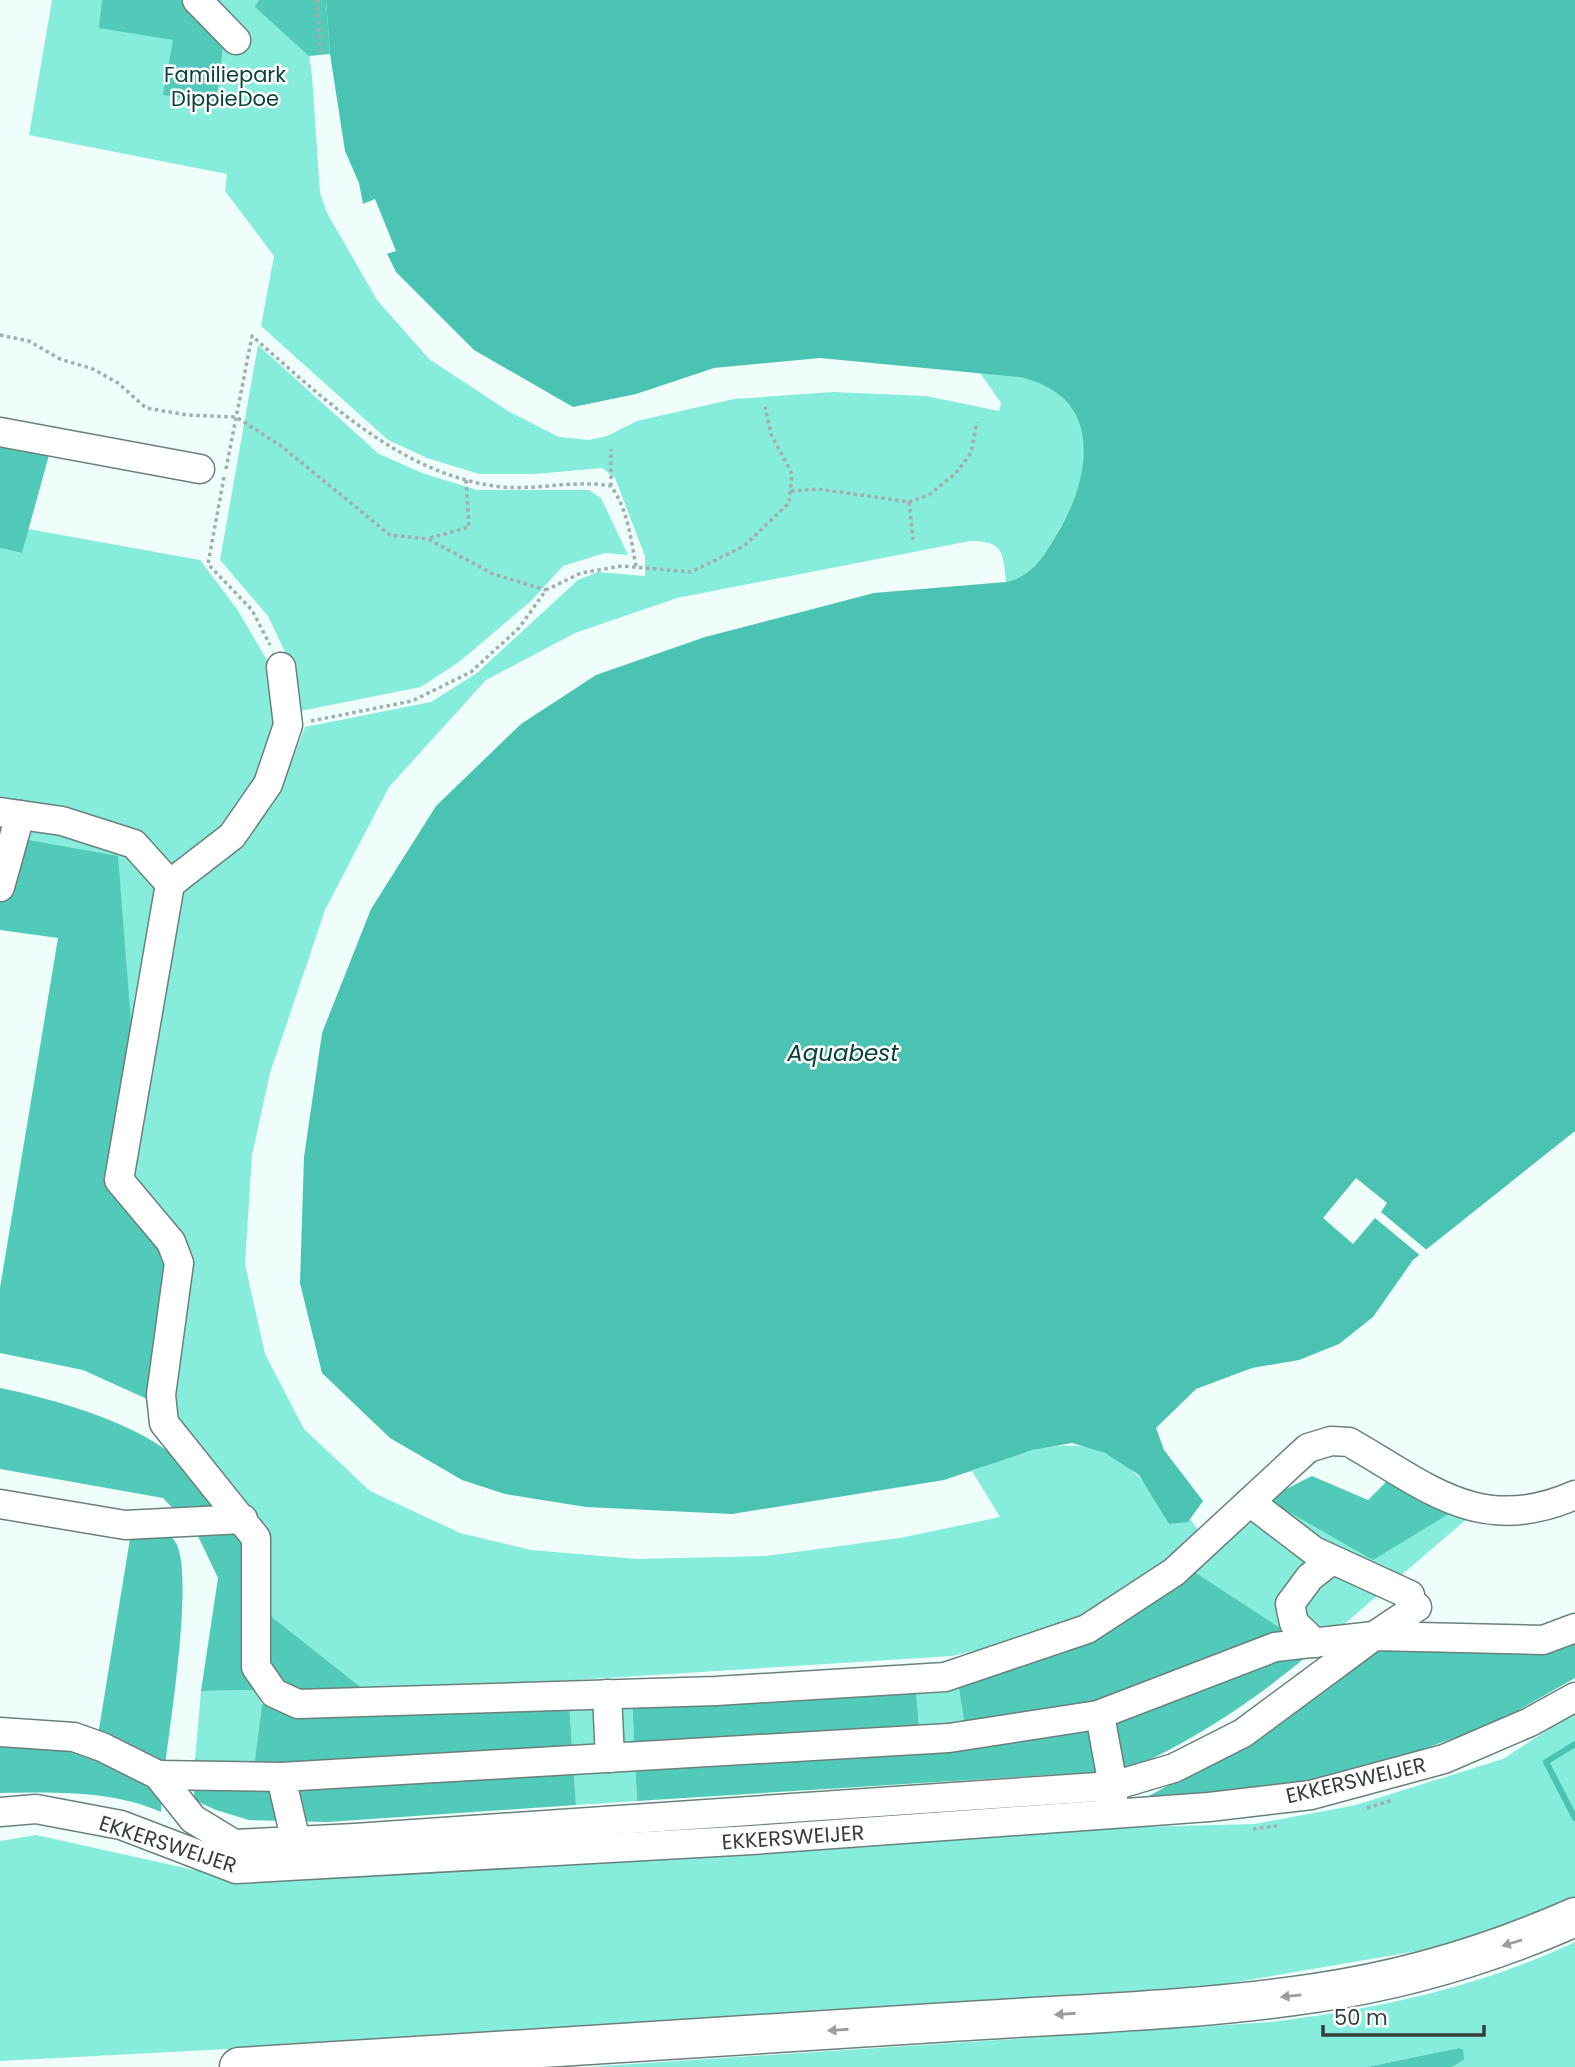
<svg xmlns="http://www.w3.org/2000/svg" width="1575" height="2067" font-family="Poppins,sans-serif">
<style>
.green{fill:#86ecdc}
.forest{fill:#51cab9}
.water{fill:#4ac3b3}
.pier{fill:#effefb}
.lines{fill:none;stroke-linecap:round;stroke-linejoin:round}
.stream{stroke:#4ac3b3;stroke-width:6}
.minor-casing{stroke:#6a807c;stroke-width:31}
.highway-casing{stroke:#6a807c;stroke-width:41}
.path{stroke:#a1aeab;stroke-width:3.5;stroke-dasharray:3.5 3.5;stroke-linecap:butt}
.minor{stroke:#fff;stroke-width:28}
.highway{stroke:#fff;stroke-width:38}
.oneway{fill:#9a9e9e}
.labels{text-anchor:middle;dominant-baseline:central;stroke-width:5;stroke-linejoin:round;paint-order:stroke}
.park-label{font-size:21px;fill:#0d443d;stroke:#fff}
.street-label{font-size:21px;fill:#353e3d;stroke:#fff}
.water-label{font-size:23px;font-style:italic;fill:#09413a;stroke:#fff}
</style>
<rect width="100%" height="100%" fill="#effefb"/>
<g class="green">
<path d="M 52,0 L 302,0 L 312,76 L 320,193 L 327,213 L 377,300 L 429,359 L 508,411 L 559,437 L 589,440 L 607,436 L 637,421 L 734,399 L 833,392 L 926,396 L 999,411 L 1001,403 L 980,373 C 1005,376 1032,375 1053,390 C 1103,425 1084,488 1058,531 C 1044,555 1035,575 1006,582 C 1003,551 1003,541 970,541 L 677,598 L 575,633 L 486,680 L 389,787 L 325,910 L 270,1073 L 252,1155 L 245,1264 L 265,1354 L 304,1429 L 370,1491 L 460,1533 L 531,1550 L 637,1559 L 766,1556 L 900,1538 L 1000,1517 L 972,1471 C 1032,1450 1083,1424 1137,1475 C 1150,1487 1160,1509 1169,1524 L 1190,1519 L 1201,1534 C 1149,1576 1091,1618 1026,1638 C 1002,1645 977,1650 952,1656 L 368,1693 L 262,1609 L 174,1420 L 126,1173 L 179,888 L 283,783 L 305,727 L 431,702 L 477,673 L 578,580 L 598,572 L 645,576 L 645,556 L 615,478 L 602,468 L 535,474 L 479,474 L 427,458 L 388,440 L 261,326 L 274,256 L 225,191 L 227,174 L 29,135 Z"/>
<polygon points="258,345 379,454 422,473 477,490 589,490 601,498 628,555 605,553 563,566 532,600 459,662 421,687 295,712 289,660 268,616 220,560"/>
<polygon points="28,529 200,560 237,609 275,674 276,730 252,792 222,831 181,859 133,1048 0,835 0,548 22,553"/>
<polygon points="1266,1499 1452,1512 1468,1518 1314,1650 1190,1569"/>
<polygon points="957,1676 966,1734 920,1740 915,1679"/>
<polygon points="255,1690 262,1704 254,1768 195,1759 201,1691"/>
<polygon points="632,1698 637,1801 576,1805 569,1702"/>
<polygon points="1575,1712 1575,1899 1530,1917 1435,1948 1184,1991 682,2025 0,2061 0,1841 36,1835 253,1883 1099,1828 1255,1824 1356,1805 1503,1759"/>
<path d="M 1575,1942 L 1575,2067 L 1452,2067 L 1464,2060 L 1459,2048 L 1367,2067 L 587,2067 L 1271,2022 C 1377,2009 1478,1988 1575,1942 Z"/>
</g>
<g class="forest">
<polygon points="102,0 187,0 224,37 216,104 163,95 173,40 99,28"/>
<polygon points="259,0 326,0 330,54 309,56 255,7"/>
<polygon points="0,445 49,455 22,553 0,548"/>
<polygon points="0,835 118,856 133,1048 110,1188 172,1260 147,1399 83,1370 0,1353 0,1288 58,938 0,930"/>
<path d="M 0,1388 C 50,1398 130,1421 170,1453 C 198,1476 221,1510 246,1536 L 247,1672 L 255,1690 L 201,1691 L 218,1578 L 197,1534 L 163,1498 L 0,1469 Z"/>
<polygon points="1312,1476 1368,1500 1389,1479 1452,1512 1373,1560 1266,1499"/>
<path d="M 134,1514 C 152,1517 167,1527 176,1543 C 194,1575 170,1724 165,1767 L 98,1735 Z"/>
<path d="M 1190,1569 L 1314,1650 C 1257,1699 1196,1739 1128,1770 L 637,1801 L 632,1698 L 915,1679 L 920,1739 L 966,1734 L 957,1676 Z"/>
<path d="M 262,1609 L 368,1693 C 332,1694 283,1705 267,1663 C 262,1648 263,1625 262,1609 Z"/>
<polygon points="1575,1639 1575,1678 1496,1723 1353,1774 1201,1796 1143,1799 1250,1742 1362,1651 1541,1649"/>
<polygon points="569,1702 576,1805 327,1822 249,1820 216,1810 194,1800 195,1759 254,1767 262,1704 292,1715"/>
<path d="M 0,1742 L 64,1749 L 108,1760 L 162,1797 L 161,1812 C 113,1790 51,1792 0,1793 Z"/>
<polygon points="1459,2048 1463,2050 1464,2060 1452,2067 1367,2067"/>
</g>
<path class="water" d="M 326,0 L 1575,0 L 1575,1131 L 1413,1260 L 1373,1317 L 1339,1344 L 1299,1360 L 1252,1368 L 1196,1389 L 1156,1428 L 1164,1450 L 1203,1501 L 1188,1522 L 1169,1524 L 1139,1475 L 1105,1453 L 1072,1443 L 1033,1450 L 944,1480 L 732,1514 L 586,1507 L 505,1494 L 462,1480 L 390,1438 L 322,1373 L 300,1283 L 304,1157 L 322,1033 L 371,909 L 436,806 L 521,724 L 596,675 L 705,637 L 874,593 L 1006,582 C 1035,575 1044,555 1058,532 C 1093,473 1103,395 1019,377 L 820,358 L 714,368 L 636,394 L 573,407 L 474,350 L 396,272 L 363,204 L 359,183 L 345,151 L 330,54 Z"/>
<g class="pier">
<polygon points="375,199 396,251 383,255 360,205"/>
<polygon points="1356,1178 1387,1203 1381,1212 1428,1251 1422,1257 1375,1218 1353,1244 1323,1218"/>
</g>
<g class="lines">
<polyline class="stream" points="1575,1744 1546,1762 1575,1818"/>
<defs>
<g id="minor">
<polyline points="197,0 236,40"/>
<polyline points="0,432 200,469"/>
<path d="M 281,667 L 288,725 L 268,784 L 232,836 L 170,884 L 119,1180 L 171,1242 L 179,1263 L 161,1395 L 164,1423 L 256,1538 L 256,1667 L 274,1693 L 298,1704 L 716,1691 L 945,1677 L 1087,1629 L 1174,1572 L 1308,1448 L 1331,1441 L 1349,1442 C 1428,1487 1480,1537 1575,1495"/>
<polyline points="0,812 62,821 134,844 170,884"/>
<polyline points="0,887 20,815"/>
<polyline points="1250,1502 1314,1551 1410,1595"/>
<polyline points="0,1504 125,1525 243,1519"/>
<polyline points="1315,1643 1294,1623 1290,1604 1310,1577 1332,1560"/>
<polyline points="607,1694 610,1758"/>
<polyline points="1100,1715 1113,1786 1113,1805"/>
<polyline points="0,1732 74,1737 102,1747 158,1775 193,1819 234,1844 355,1838 1113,1786 1174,1768 1243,1733 1374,1636 1543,1640 1575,1628"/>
<polyline points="158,1775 281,1777"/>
<polyline points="0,1812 36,1809 121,1825 236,1869 752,1840 1209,1807 1311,1795 1444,1759 1530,1722 1575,1697"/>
<polyline points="296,1858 296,1842 281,1777 949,1738 1098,1715 1275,1647 1374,1636 1417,1607"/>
</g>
<path id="highway" d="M 239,2067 C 476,2052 713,2038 950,2022 C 1071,2014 1195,2011 1315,1993 C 1404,1980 1494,1953 1575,1917"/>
</defs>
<use href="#minor" class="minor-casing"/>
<use href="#highway" class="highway-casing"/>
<g class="path">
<polyline points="317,0 321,55"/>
<polyline points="0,335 29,341 60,359 93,369 118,383 146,408 187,415 236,417 281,446 390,535 428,539 493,574 546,590"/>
<path d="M 226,469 L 252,336 C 322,397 398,472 494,486 C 532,492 572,479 611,486 C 628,510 631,539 636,567"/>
<polyline points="224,477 208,564 252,610 270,645"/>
<polyline points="611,486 611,449"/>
<polyline points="791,491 818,489 909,502 929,495 955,474 971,453 977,422"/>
<polyline points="909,502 913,540"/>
<polyline points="430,538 469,527 466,480"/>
<polyline points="311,721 412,701 471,672 519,628 546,590 581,573 622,566 691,572 744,546 789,503 792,474 771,434 765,407"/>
<polyline points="1367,1808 1393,1800"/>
<polyline points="1253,1829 1277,1826"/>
</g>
<use href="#minor" class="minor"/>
<use href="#highway" class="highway"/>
</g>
<defs><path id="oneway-solid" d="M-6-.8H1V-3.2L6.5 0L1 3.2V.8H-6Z" transform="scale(1.75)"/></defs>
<g class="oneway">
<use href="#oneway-solid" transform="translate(1512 1943) rotate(163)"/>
<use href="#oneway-solid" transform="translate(1291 1996) rotate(174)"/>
<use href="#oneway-solid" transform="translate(1065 2014) rotate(176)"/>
<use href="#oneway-solid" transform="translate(838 2030) rotate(176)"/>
</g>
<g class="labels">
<g class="park-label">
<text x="225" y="74">Familiepark<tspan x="225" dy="24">DippieDoe</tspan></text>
</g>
<g class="street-label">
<text transform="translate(1356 1780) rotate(-13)">EKKERSWEIJER</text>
<text transform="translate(793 1837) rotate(-4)">EKKERSWEIJER</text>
<text transform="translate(168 1844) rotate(18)">EKKERSWEIJER</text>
</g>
<g class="water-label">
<text x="843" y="1053">Aquabest</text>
</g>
</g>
<path d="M1323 2025v10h161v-10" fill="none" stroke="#353e3d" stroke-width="3.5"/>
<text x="1334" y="2025" font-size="21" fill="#353e3d" stroke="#ffffff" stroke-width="5" paint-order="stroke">50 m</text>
</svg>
